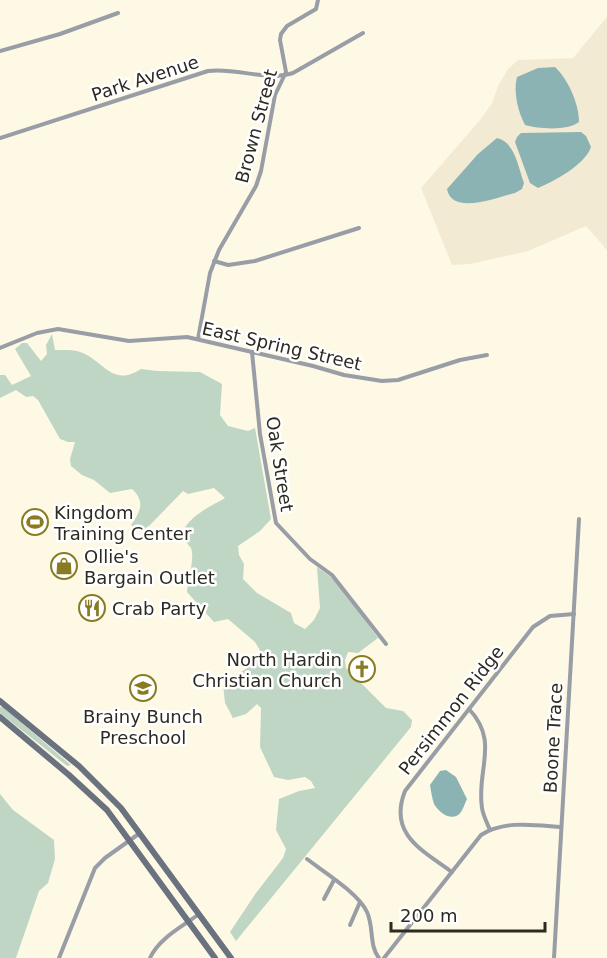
<svg xmlns="http://www.w3.org/2000/svg" width="607" height="958" font-family="'DejaVu Sans',sans-serif">
<style>
.industrial{fill:#f3ead4}
.green{fill:#bed6c3}
.water{fill:#8bb3b3}
.lines{fill:none;stroke-linecap:round;stroke-linejoin:round}
.street{stroke:#989da6;stroke-width:4}
.secondary{stroke:#6a717f;stroke-width:6}
.labels{text-anchor:middle;dominant-baseline:central;stroke-width:5;stroke-linejoin:round;paint-order:stroke}
.street-label{font-size:18px;fill:#2d2a21;stroke:#fff}
.poi-label{font-size:18px;fill:#2d2a21;stroke:#fff;text-anchor:start}
</style>
<rect width="100%" height="100%" fill="#fef9e5"/>
<polygon class="industrial" points="607,17 607,250 586,226 528,251 470,264 452,265 421,188 481,119 492,103 498,86 508,69 518,60 573,58"/>
<g class="green">
<path d="M 52,334 L 55,350 C 63,350 75,349 83,353 C 105,363 113,387 141,369 L 157,371 L 200,372 L 222,384 L 220,415 L 228,426 L 248,431 L 255,428 L 271,519 L 260,531 L 238,546 L 239,555 L 244,564 L 243,579 L 257,593 L 291,613 L 294,623 L 305,629 L 314,620 L 320,608 L 317,567 L 331,577 L 343,590 L 378,638 L 358,653 L 348,652 L 345,660 L 346,668 L 386,708 L 403,711 L 412,720 L 411,727 L 236,941 L 230,932 L 256,893 L 283,858 L 286,849 L 276,830 L 279,799 L 299,791 L 315,788 L 311,781 L 305,777 L 288,780 L 274,777 L 260,747 L 261,708 L 257,704 L 246,714 L 233,718 L 225,703 L 223,683 C 236,675 255,666 261,652 L 255,642 L 228,619 L 214,622 L 187,592 C 188,580 195,558 191,548 C 189,545 184,540 181,537 C 186,517 208,508 225,498 L 214,488 L 188,494 L 183,491 L 150,525 L 140,532 L 131,525 C 140,512 146,502 132,489 L 110,493 L 94,480 L 82,475 L 71,466 L 70,459 L 75,442 L 68,442 L 60,439 L 38,400 L 33,396 L 26,397 L 16,390 L 0,398 L 0,375 L 5,375 L 12,385 L 31,376 L 15,349 L 22,343 L 27,343 L 41,361 L 47,354 L 46,345 Z"/>
<path d="M 0,707 L 3,707 L 71,765 L 67,766 C 45,748 22,731 0,713 Z"/>
<polygon points="0,794 13,810 54,840 55,859 48,883 39,891 16,958 0,958"/>
</g>
<g class="water">
<path d="M 555,67 C 568,79 579,104 579,122 C 568,131 539,129 525,125 C 518,112 513,92 517,77 L 538,68 Z"/>
<path d="M 581,132 L 586,136 L 591,147 C 585,165 554,181 538,188 L 530,183 L 515,142 L 517,137 L 521,133 Z"/>
<path d="M 497,138 C 515,142 518,167 524,183 L 522,189 L 515,193 C 498,197 452,216 447,189 L 478,154 Z"/>
<path d="M 446,770 L 456,777 L 467,799 C 465,803 463,809 461,812 C 453,823 439,813 434,804 C 432,798 431,791 430,785 L 440,771 Z"/>
</g>
<g class="lines">
<g class="street">
<polyline points="0,51 60,34 118,13"/>
<path d="M 0,138 L 208,71 C 237,67 265,82 293,73 L 363,33"/>
<polyline points="214,261 228,265 255,261 359,228"/>
<polyline points="198,339 210,273 219,250 256,186 261,171 275,95 286,72 280,40 281,34 287,26 316,9 318,0"/>
<polyline points="0,348 37,333 58,329 129,341 187,337 313,366 344,375 382,381 398,380 460,360 487,355"/>
<polyline points="252,352 260,434 276,523 310,559 332,575 386,644"/>
<path d="M 469,709 C 500,742 476,770 482,808 C 483,815 487,823 490,830"/>
<path d="M 307,859 C 324,872 358,893 367,912 C 374,927 369,946 379,958"/>
<path d="M 452,872 C 422,850 388,834 405,791 L 533,627 L 550,616 L 574,614"/>
<polyline points="324,899 334,880"/>
<polyline points="350,925 360,902"/>
<polyline points="59,958 95,868 105,858 140,833"/>
<path d="M 150,958 C 159,938 182,927 199,914"/>
<path d="M 384,958 L 481,835 C 505,820 534,825 561,827"/>
<polyline points="554,958 579,519"/>
</g>
<g class="secondary">
<polyline points="0,701 79,766 121,808 231,958"/>
<polyline points="0,717 69,775 107,810 215,958"/>
</g>
</g>
<defs>
<symbol id="stadium-ring" viewBox="-11 -11 22 22"><circle r="9.5" fill="#fff" stroke="#887b21" stroke-width="1.5"/><path d="M0-5a6.5 5 0 1 0 0 10a6.5 5 0 1 0 0-10ZM-3.5-1.8h7v3.6h-7Z" fill="#887b21"/></symbol>
<symbol id="shop-ring" viewBox="-11 -11 22 22"><circle r="9.5" fill="#fff" stroke="#887b21" stroke-width="1.5"/><path d="M-5-2.5h2.3a2.7 3.5 0 0 1 5.4 0H5L5.5 6h-11ZM-1.5-2.5h3a1.5 2.3 0 0 0-3 0Z" fill="#887b21"/></symbol>
<symbol id="restaurant-ring" viewBox="-11 -11 22 22"><circle r="9.5" fill="#fff" stroke="#887b21" stroke-width="1.5"/><path d="M-5-6h1v4h1v-4h1v4h1v-4h1v5L-1.5 .5V6h-2V.5L-5-1ZM5-6V6H3V1.5H1.5Q1.5-4 5-6Z" fill="#887b21"/></symbol>
<symbol id="church-ring" viewBox="-11 -11 22 22"><circle r="9.5" fill="#fff" stroke="#887b21" stroke-width="1.5"/><path d="M-1.2-6h2.4v3.5h3.3v2.4h-3.3V6h-2.4V-.1h-3.3v-2.4h3.3Z" fill="#887b21"/></symbol>
<symbol id="school-ring" viewBox="-11 -11 22 22"><circle r="9.5" fill="#fff" stroke="#887b21" stroke-width="1.5"/><path d="M0-5L7-2L0 1L-7-2ZM-4 1L0 2.5L4 1V4Q0 6-4 4Z" fill="#887b21"/></symbol>
</defs>
<g fill-rule="evenodd">
<use href="#stadium-ring" x="20" y="507" width="30" height="30"/>
<use href="#shop-ring" x="49" y="551" width="30" height="30"/>
<use href="#restaurant-ring" x="77" y="593" width="30" height="30"/>
<use href="#church-ring" x="347" y="654" width="30" height="30"/>
<use href="#school-ring" x="128" y="673" width="30" height="30"/>
</g>
<g class="labels">
<g class="street-label">
<text transform="translate(145 78) rotate(-18)">Park Avenue</text>
<text transform="translate(256 126) rotate(-75)">Brown Street</text>
<text transform="translate(282 346) rotate(13)">East Spring Street</text>
<text transform="translate(280 464) rotate(81)">Oak Street</text>
<text transform="translate(451 710) rotate(-52)">Persimmon Ridge</text>
<text transform="translate(553 738) rotate(-87)">Boone Trace</text>
</g>
<g class="poi-label">
<text x="54" y="512">Kingdom<tspan x="54" dy="21">Training Center</tspan></text>
<text x="84" y="556">Ollie's<tspan x="84" dy="21">Bargain Outlet</tspan></text>
<text x="112" y="608">Crab Party</text>
<text x="342" y="659" text-anchor="end">North Hardin<tspan x="342" dy="21">Christian Church</tspan></text>
<text x="143" y="716" text-anchor="middle">Brainy Bunch<tspan x="143" dy="21">Preschool</tspan></text>
</g>
</g>
<path d="M391 922v9h154v-9" fill="none" stroke="#2d2a21" stroke-width="3"/>
<text x="400" y="922" font-size="18" fill="#2d2a21" stroke="#ffffff" stroke-width="4.5" paint-order="stroke">200 m</text>
</svg>
